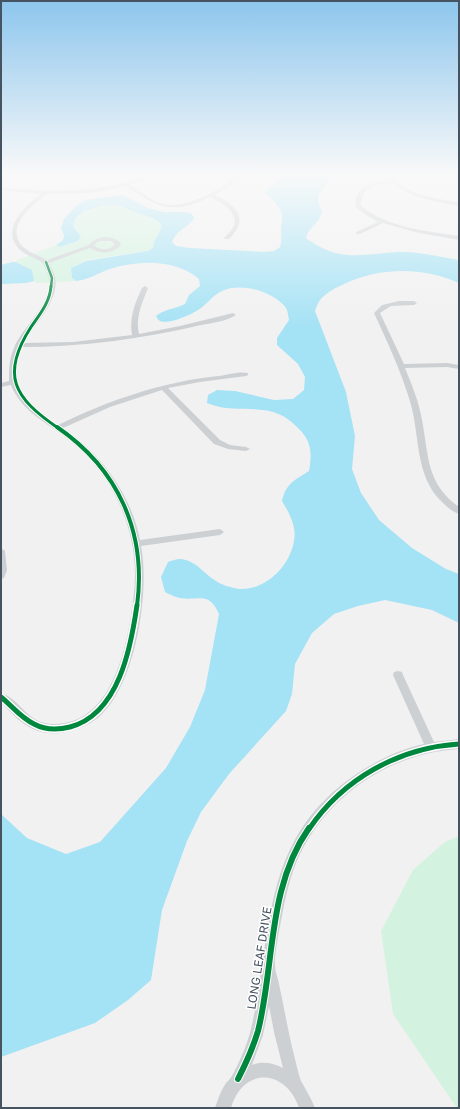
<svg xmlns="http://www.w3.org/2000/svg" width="460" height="1109" font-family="'Golos Text',sans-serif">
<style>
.green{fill:#d3f3e0}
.water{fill:#a4e2f5}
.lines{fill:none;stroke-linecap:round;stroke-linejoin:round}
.minor{fill:#cdd0d3;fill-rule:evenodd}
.tertiary{fill:#cdd0d3;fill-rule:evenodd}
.cycleway-far4-casing{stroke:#fff;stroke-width:4}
.cycleway-far3-casing{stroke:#fff;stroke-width:5}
.cycleway-far2-casing{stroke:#fff;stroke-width:6}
.cycleway-far1-casing{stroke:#fff;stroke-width:8}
.cycleway-casing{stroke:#fff;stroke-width:8}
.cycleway-far4{stroke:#00873e;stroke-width:2.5}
.cycleway-far3{stroke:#00873e;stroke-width:3}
.cycleway-far2{stroke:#00873e;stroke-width:4}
.cycleway-far1{stroke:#00873e;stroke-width:5}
.cycleway{stroke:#00873e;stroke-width:6}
.labels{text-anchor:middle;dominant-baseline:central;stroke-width:3;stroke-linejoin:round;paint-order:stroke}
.near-street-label{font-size:12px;fill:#465360;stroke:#fff}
</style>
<rect width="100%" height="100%" fill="#f2f1f1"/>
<g class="green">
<path d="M 111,205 L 120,206 L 158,221 L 162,226 L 154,242 L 153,248 L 148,251 L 86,260 L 71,268 L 72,278 L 75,281 L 36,283 L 34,281 L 32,270 L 15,261 L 56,245 L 60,247 L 78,241 L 81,236 L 73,227 C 79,209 94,206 111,205 Z"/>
<polygon points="459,836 459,1108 457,1108 393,1014 381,931 413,870 445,842"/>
</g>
<g class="water">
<path d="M 285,174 L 339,174 C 330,180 318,189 318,200 C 318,206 324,209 321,215 C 318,224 308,228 306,238 C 340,263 360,254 398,252 C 418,251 439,257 459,260 L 459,283 C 422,266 376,267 340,286 C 333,289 325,294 320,300 C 318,303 316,307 315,311 L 346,392 L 355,436 L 352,469 L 361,493 L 379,520 L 412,548 L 446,569 L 459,574 L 459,623 L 432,610 L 385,600 L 358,606 L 334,614 L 312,633 L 295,664 L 292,694 L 286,711 L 229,774 L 201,812 L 187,841 L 162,910 L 151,980 L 128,1000 L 95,1023 L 1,1057 L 1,814 L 27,838 L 66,854 L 100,842 L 166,768 L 190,727 L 205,690 L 219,614 C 209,591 199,601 180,598 C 175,597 169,594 165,592 L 161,577 L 168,562 C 171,561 176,559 180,559 C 196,560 204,574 216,581 C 221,585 233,588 239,589 C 265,591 290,566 294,541 C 297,526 289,513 282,501 C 286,483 295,480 309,471 C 312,454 312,442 299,429 C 270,397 241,417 207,403 L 208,395 L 217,390 L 235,391 L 274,400 L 293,399 L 304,390 L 305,377 L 298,364 L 277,345 L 277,338 L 289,320 C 288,316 288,311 286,308 C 274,291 240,282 222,291 C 213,295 208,303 201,308 C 193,314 169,325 160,321 C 158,320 157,318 156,316 C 164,309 175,309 185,304 L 189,295 L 200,286 L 199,279 C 175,259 139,260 110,269 C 98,273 88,280 76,281 L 72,278 L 71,268 L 86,261 L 148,251 L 153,248 L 154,242 L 162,226 L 158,221 L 149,217 L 134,212 L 120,206 L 111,205 L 101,206 L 84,211 L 76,218 L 73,227 L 81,236 L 78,241 L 60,247 L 56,245 L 63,240 L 64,236 L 61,228 L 64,219 L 77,205 L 87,200 L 98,198 L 123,195 L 148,208 L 164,212 L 186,212 L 192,214 L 194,218 C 190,227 178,228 172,242 L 176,246 L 190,248 L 263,252 L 274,251 L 280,247 C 282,240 281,235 281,228 C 281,225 282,222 282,219 C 283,208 273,200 265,193 L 272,185 Z"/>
<polygon points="12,262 16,262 32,270 34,281 26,283 1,284 1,265"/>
</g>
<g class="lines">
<g class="minor">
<path d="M 151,174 L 158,174 L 130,185 C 139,191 149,199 159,203 C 180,210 206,197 223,186 C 230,181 236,174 244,174 L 227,188 L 214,195 C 237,205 250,218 229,239 L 225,239 L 224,238 C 228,234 233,230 234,225 C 238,211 220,202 210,197 C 171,216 159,207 125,186 C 100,194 73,194 47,194 C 32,205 5,226 22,246 C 28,252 39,256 47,260 L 89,245 C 97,235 112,235 121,243 L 119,247 C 110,254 100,254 90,248 L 49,263 C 51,267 54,272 55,277 C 60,300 34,325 23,343 L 73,342 L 132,335 C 129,318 135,303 142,288 L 145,286 L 148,288 C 142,303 135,318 139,334 L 180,326 L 233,313 L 236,315 C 228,321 212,323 201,325 C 142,339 83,347 21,347 C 3,385 30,406 58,425 C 109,400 162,382 218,376 C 227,375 239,371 248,373 L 248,375 L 246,376 L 200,382 L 168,388 L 220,440 L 230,445 L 246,447 L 250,449 L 246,451 L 228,449 L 214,444 L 162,390 L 110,407 L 63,428 C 101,454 131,494 140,540 L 220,529 L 224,532 L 220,535 L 141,546 C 150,591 136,681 102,714 C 93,723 82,728 70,731 C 57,735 41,734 29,727 C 18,721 10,711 1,703 L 1,693 C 22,700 26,724 54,724 C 108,724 124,658 131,616 C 133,602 135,588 135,574 C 135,549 129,524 118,501 C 108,479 93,460 74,444 C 53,425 22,414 11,385 L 1,387 L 1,383 L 9,381 C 9,369 9,359 14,348 C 22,327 54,303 49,278 C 48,273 45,268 43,263 C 36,258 25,255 19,249 C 0,229 25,206 41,194 L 1,190 L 1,188 C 52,192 102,194 151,174 ZM 102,241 L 111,241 L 115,244 C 110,251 101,250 94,246 L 97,242 Z"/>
<path d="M 384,174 L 389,174 C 405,194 434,199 459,202 L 459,206 C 435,202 410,197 391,183 C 374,185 362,186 361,206 C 389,228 425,231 459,236 L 459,240 L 419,233 L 383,223 L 360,234 L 356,234 L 356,232 L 378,222 L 366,215 L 356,207 C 352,187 373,182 388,180 Z"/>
<path d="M 399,301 L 414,301 L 417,303 L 414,305 L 391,306 L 380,313 L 404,364 L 447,363 L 459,365 L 459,369 L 447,367 L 405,368 C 412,385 419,402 422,420 C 429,457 426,483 459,507 L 459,514 C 453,512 448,508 444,504 C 413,476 421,434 409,398 C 400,369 387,341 374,313 L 382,305 Z"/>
<polygon points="1,548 5,551 7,570 4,578 1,579"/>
<path d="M 398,671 L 402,672 L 403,675 L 434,742 L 459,739 L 459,749 C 392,753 330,793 300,854 C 290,875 285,899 281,921 C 279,931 274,957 275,966 C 275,972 278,978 279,984 C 284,1007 288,1031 294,1055 C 296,1063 298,1073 301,1081 C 306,1090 311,1098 315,1108 L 299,1108 C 286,1069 243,1066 231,1108 L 215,1108 C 218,1099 221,1090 226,1083 C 228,1081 230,1079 232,1076 C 240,1061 247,1045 251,1029 C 273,935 260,845 348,780 C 370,764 396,750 424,744 L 393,675 L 394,672 ZM 269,1006 L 274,1032 L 283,1068 C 273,1063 263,1061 252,1065 L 263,1035 Z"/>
</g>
<polygon class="tertiary" points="1,174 7,174 1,178"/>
<defs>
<polyline id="cycleway-far4" points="46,262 52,278 51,287"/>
<path id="cycleway-far3" d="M 51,286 C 50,302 40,314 31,327 C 0,375 14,398 58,428"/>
<path id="cycleway-far2" d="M 57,427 C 118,469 147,532 137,606"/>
<g id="cycleway-far1">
<path d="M 1,697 C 12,706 21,718 34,724 C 45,730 58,730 70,727 C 119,714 131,647 137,605"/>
<path d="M 309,829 C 343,779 398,748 459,744"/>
</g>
<path id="cycleway" d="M 238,1079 C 246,1063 253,1048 258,1031 C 275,963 267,888 309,828"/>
</defs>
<use href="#cycleway-far4" class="cycleway-far4-casing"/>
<use href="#cycleway-far3" class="cycleway-far3-casing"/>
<use href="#cycleway-far2" class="cycleway-far2-casing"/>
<use href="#cycleway-far1" class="cycleway-far1-casing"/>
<use href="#cycleway" class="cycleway-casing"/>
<use href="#cycleway-far4" class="cycleway-far4"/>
<use href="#cycleway-far3" class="cycleway-far3"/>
<use href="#cycleway-far2" class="cycleway-far2"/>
<use href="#cycleway-far1" class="cycleway-far1"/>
<use href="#cycleway" class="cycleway"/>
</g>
<linearGradient id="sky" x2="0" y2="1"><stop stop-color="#8dc6ed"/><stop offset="0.53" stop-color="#f9f9f9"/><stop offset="1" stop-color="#f9f9f9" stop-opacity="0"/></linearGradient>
<rect width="460" height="329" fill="url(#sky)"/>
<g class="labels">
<g class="near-street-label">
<text transform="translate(259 958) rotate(-81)">LONG LEAF DRIVE</text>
</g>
</g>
<rect width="460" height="1109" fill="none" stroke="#465360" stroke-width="4"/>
</svg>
